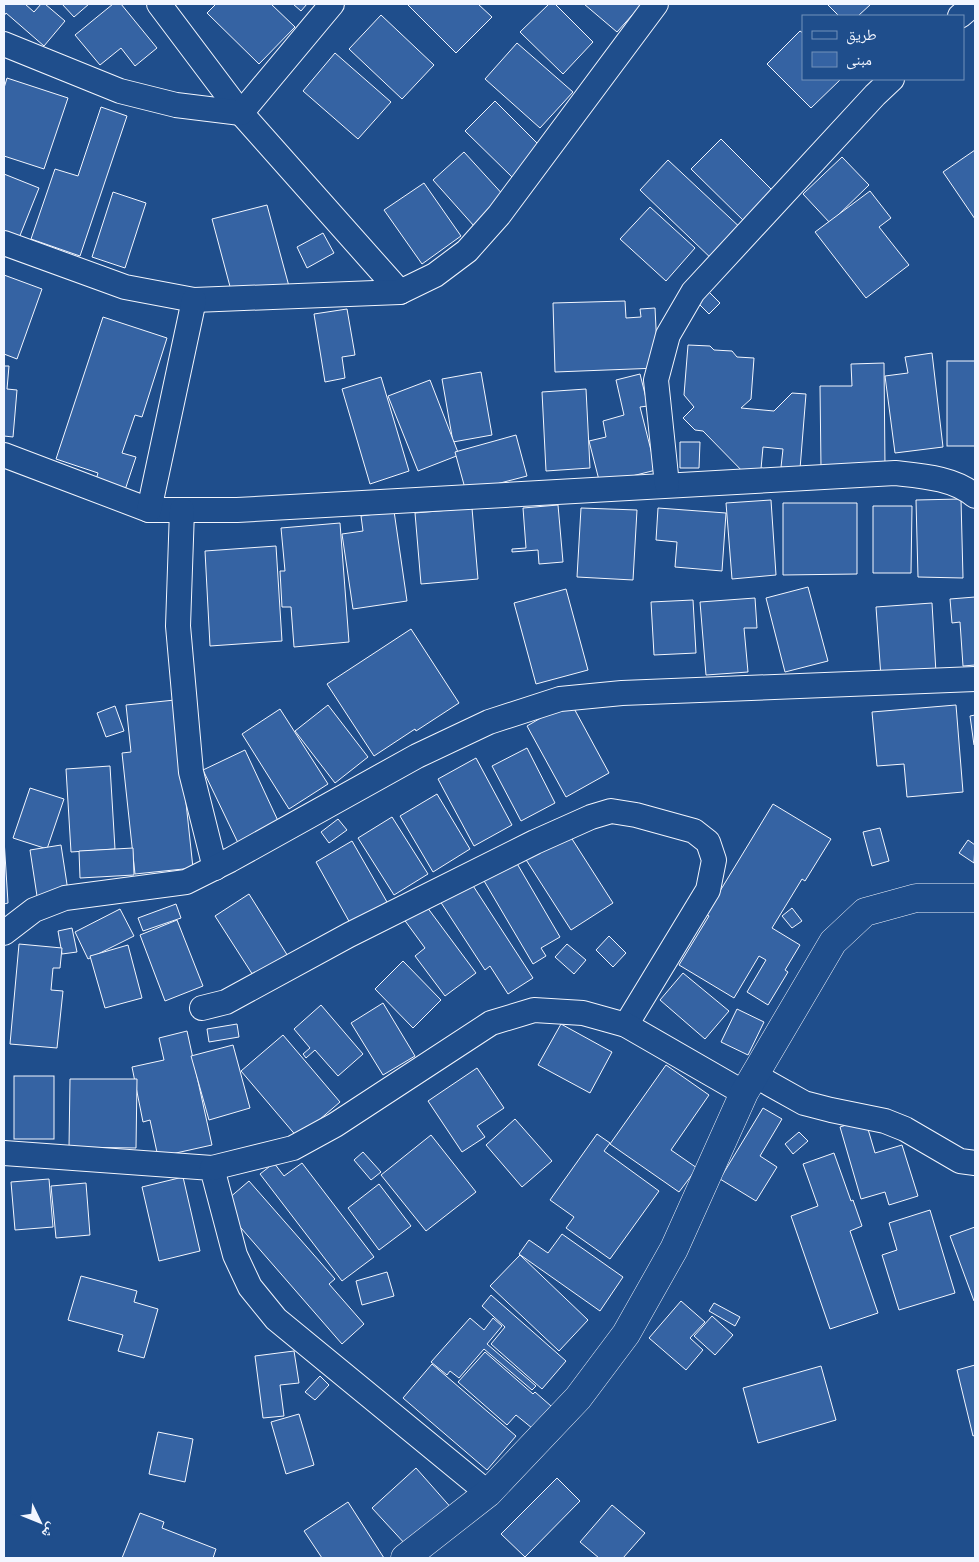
<svg xmlns="http://www.w3.org/2000/svg" width="979" height="1562" font-family="Signika,'Noto Naskh Arabic',sans-serif">
<style>
.building{fill:#3563a3;stroke:#f2f6ff}
.lines{fill:none;stroke-linecap:round;stroke-linejoin:round}
.street-casing{stroke:#f2f6ff;stroke-width:26}
.secondary-casing{stroke:#f2f6ff;stroke-width:29}
.street{stroke:#1f4e8c;stroke-width:24}
.secondary{stroke:#1f4e8c;stroke-width:28}
</style>
<rect width="100%" height="100%" fill="#1f4e8c"/>
<g class="building">
<polygon points="4,4 25,4 34,12 41,4 45,4 65,21 44,46 6,13 4,16"/>
<polygon points="62,4 89,4 74,17"/>
<polygon points="113,4 121,4 157,48 135,66 121,48 100,65 75,35"/>
<polygon points="216,4 271,4 295,27 259,64 207,13"/>
<polygon points="293,4 307,4 301,11"/>
<polygon points="407,4 478,4 492,17 456,53"/>
<polygon points="549,4 555,4 593,42 563,74 520,32"/>
<polygon points="584,4 642,4 617,32"/>
<polygon points="827,4 871,4 858,16 839,16"/>
<polygon points="381,15 434,65 402,99 349,49"/>
<polygon points="800,31 803,33 803,79 841,79 811,108 767,64"/>
<polygon points="517,43 573,92 540,128 485,79"/>
<polygon points="335,53 391,102 358,139 303,91"/>
<polygon points="7,78 68,98 44,169 4,156 4,88"/>
<polygon points="495,101 541,147 512,177 465,131"/>
<polygon points="101,107 127,116 80,256 31,239 55,169 78,176"/>
<polygon points="721,139 777,195 747,224 691,169"/>
<polygon points="975,150 975,219 943,172"/>
<polygon points="464,152 506,198 474,226 433,180"/>
<polygon points="842,157 869,185 830,223 803,194"/>
<polygon points="668,160 745,232 716,263 640,190"/>
<polygon points="4,174 39,188 19,238 4,232"/>
<polygon points="424,183 461,236 422,264 384,210"/>
<polygon points="870,191 891,218 879,227 909,265 866,298 815,232"/>
<polygon points="113,192 146,203 125,268 92,257"/>
<polygon points="267,205 290,290 232,294 212,219"/>
<polygon points="650,207 695,248 666,281 620,239"/>
<polygon points="323,233 334,253 307,268 297,247"/>
<polygon points="4,275 42,289 17,359 4,354"/>
<polygon points="707,290 720,303 709,314 696,301"/>
<polygon points="625,301 626,318 641,317 640,309 655,308 658,368 555,372 553,303"/>
<polygon points="347,309 355,355 342,357 345,378 325,382 314,314"/>
<polygon points="103,317 167,338 142,417 135,415 122,453 136,457 124,493 95,483 98,473 56,459"/>
<polygon points="688,345 710,346 714,350 732,351 737,357 754,358 751,399 741,408 774,411 792,393 806,394 800,469 781,467 783,449 763,447 761,469 750,479 703,431 695,430 683,418 694,407 684,395"/>
<polygon points="932,353 943,447 895,453 885,376 908,373 905,357"/>
<rect x="947" y="361" width="28" height="85"/>
<polygon points="884,363 885,467 821,468 820,386 852,386 851,364"/>
<polygon points="4,366 9,366 7,389 17,390 13,437 4,436"/>
<polygon points="481,372 492,435 453,442 442,379"/>
<polygon points="640,374 648,406 640,407 656,470 600,484 589,441 606,437 603,421 624,415 616,380"/>
<polygon points="381,377 409,471 370,484 342,389"/>
<polygon points="430,380 459,455 418,471 388,396"/>
<polygon points="586,389 590,468 546,471 542,392"/>
<polygon points="516,435 527,476 466,492 455,452"/>
<polygon points="680,442 700,442 699,468 680,468"/>
<polygon points="961,499 963,578 918,577 916,500"/>
<polygon points="771,500 776,575 732,579 726,503"/>
<polygon points="783,503 857,503 857,574 783,575"/>
<polygon points="558,505 563,562 539,564 538,550 512,552 512,549 526,548 523,508"/>
<polygon points="873,506 912,506 911,573 873,573"/>
<polygon points="472,508 478,579 421,584 415,513"/>
<polygon points="581,508 637,510 633,580 577,577"/>
<polygon points="658,508 726,513 722,571 675,567 677,542 656,540"/>
<polygon points="394,511 407,601 353,609 342,534 363,531 361,516"/>
<polygon points="340,523 349,642 294,647 291,607 282,607 280,571 285,571 281,528"/>
<polygon points="276,546 282,641 210,646 205,551"/>
<polygon points="808,587 828,661 785,672 766,598"/>
<polygon points="566,589 588,670 536,684 514,603"/>
<polygon points="975,597 975,665 963,666 960,622 952,623 950,599"/>
<polygon points="755,598 757,628 744,628 748,672 706,675 700,602"/>
<polygon points="693,600 696,653 654,655 651,602"/>
<polygon points="932,603 936,673 881,677 876,607"/>
<polygon points="411,629 459,703 416,731 415,729 374,756 327,684"/>
<polygon points="175,700 193,868 135,874 122,753 131,752 126,705"/>
<polygon points="570,701 609,773 566,797 527,726"/>
<polygon points="328,705 368,757 335,783 295,731"/>
<polygon points="956,705 963,792 907,797 904,764 877,766 872,712"/>
<polygon points="115,706 124,731 106,737 97,713"/>
<polygon points="280,709 328,784 289,809 242,734"/>
<polygon points="975,715 975,745 974,745 970,716"/>
<polygon points="527,748 555,803 521,821 492,766"/>
<polygon points="245,750 279,823 238,843 203,770"/>
<polygon points="476,758 512,825 474,846 438,779"/>
<polygon points="110,766 115,849 71,852 66,769"/>
<polygon points="30,788 64,799 47,849 13,838"/>
<polygon points="437,794 470,849 433,872 400,816"/>
<polygon points="773,804 831,839 805,881 802,879 772,928 800,945 785,970 788,972 768,1005 747,992 766,960 759,956 734,998 679,965 709,916 706,914"/>
<polygon points="392,817 428,874 394,895 358,838"/>
<polygon points="338,819 347,830 329,843 321,832"/>
<polygon points="565,828 613,903 571,930 523,855"/>
<polygon points="880,828 889,861 872,866 863,832"/>
<polygon points="4,839 8,903 4,904"/>
<polygon points="968,840 975,845 974,863 959,853"/>
<polygon points="352,841 387,902 350,923 316,862"/>
<polygon points="61,845 68,891 37,896 30,850"/>
<polygon points="133,848 134,875 80,878 79,851"/>
<polygon points="512,855 560,937 541,948 546,956 533,964 480,874"/>
<polygon points="468,878 533,978 508,994 490,966 485,970 438,898"/>
<polygon points="249,894 291,961 258,983 215,916"/>
<polygon points="424,903 476,973 445,996 415,956 425,948 403,918"/>
<polygon points="176,904 181,918 143,931 138,918"/>
<polygon points="792,908 802,921 792,928 782,916"/>
<polygon points="120,909 134,936 88,959 75,932"/>
<polygon points="177,920 203,986 165,1001 140,935"/>
<polygon points="72,928 77,952 62,954 58,931"/>
<polygon points="609,936 626,953 613,967 596,950"/>
<polygon points="19,944 62,948 60,968 53,968 51,990 63,991 57,1048 10,1044"/>
<polygon points="567,944 586,960 574,974 555,957"/>
<polygon points="128,945 142,998 105,1008 90,956"/>
<polygon points="403,961 441,1000 413,1028 375,989"/>
<polygon points="683,973 729,1011 705,1039 660,1000"/>
<polygon points="383,1003 415,1056 383,1075 351,1023"/>
<polygon points="321,1005 363,1054 338,1076 315,1050 306,1058 303,1054 310,1048 294,1029"/>
<polygon points="737,1009 764,1022 748,1055 721,1042"/>
<polygon points="237,1024 239,1037 209,1042 207,1029"/>
<polygon points="561,1024 612,1052 590,1093 538,1065"/>
<polygon points="187,1031 212,1145 158,1157 150,1120 143,1122 132,1067 164,1060 159,1038"/>
<polygon points="283,1035 340,1102 298,1138 241,1071"/>
<polygon points="233,1045 250,1108 209,1120 191,1056"/>
<polygon points="666,1065 709,1095 671,1150 697,1168 679,1192 610,1144"/>
<polygon points="477,1068 504,1108 477,1126 485,1137 462,1152 428,1101"/>
<rect x="14" y="1076" width="40" height="63"/>
<polygon points="70,1079 137,1079 136,1148 69,1147"/>
<polygon points="763,1108 782,1119 760,1156 777,1167 756,1201 720,1179"/>
<polygon points="515,1119 552,1161 522,1187 486,1145"/>
<polygon points="865,1119 875,1153 902,1145 918,1196 889,1205 885,1192 861,1199 840,1127"/>
<polygon points="799,1132 808,1141 793,1154 785,1144"/>
<polygon points="597,1134 610,1143 604,1151 659,1191 610,1259 566,1228 574,1217 550,1200"/>
<polygon points="431,1135 476,1192 426,1231 381,1175"/>
<polygon points="363,1152 381,1172 371,1180 354,1160"/>
<polygon points="834,1153 851,1201 853,1200 862,1226 850,1231 878,1313 830,1329 791,1216 818,1206 803,1164"/>
<polygon points="274,1163 284,1176 302,1163 374,1257 342,1281 260,1174"/>
<polygon points="183,1177 200,1251 159,1261 142,1187"/>
<polygon points="49,1179 53,1227 15,1230 11,1182"/>
<polygon points="249,1181 335,1279 329,1284 364,1324 342,1344 221,1205"/>
<polygon points="86,1183 90,1235 56,1238 51,1186"/>
<polygon points="379,1184 411,1226 379,1250 348,1208"/>
<polygon points="930,1210 955,1293 899,1310 882,1255 897,1250 889,1223"/>
<polygon points="975,1227 975,1300 974,1301 950,1236"/>
<polygon points="562,1234 623,1277 600,1311 519,1254 529,1240 548,1253"/>
<polygon points="520,1255 588,1320 559,1351 490,1286"/>
<polygon points="387,1272 394,1296 362,1305 356,1281"/>
<polygon points="81,1276 137,1291 134,1302 158,1309 144,1358 118,1351 123,1335 68,1320"/>
<polygon points="491,1295 566,1361 542,1389 491,1344 505,1327 482,1306"/>
<polygon points="681,1301 705,1322 690,1338 703,1350 686,1370 649,1338"/>
<polygon points="714,1303 740,1317 735,1326 709,1311"/>
<polygon points="712,1316 733,1335 715,1355 694,1336"/>
<polygon points="470,1318 484,1330 493,1318 502,1326 487,1344 536,1386 532,1390 484,1349 459,1378 450,1371 447,1375 431,1362"/>
<polygon points="294,1351 299,1383 280,1385 284,1416 263,1418 255,1356"/>
<polygon points="485,1352 533,1394 535,1392 551,1406 532,1428 516,1415 507,1425 458,1382"/>
<polygon points="432,1364 516,1436 487,1470 403,1398"/>
<polygon points="975,1365 975,1435 973,1436 957,1370"/>
<polygon points="821,1366 836,1420 758,1443 743,1388"/>
<polygon points="320,1376 329,1385 315,1400 305,1392"/>
<polygon points="299,1414 314,1465 286,1474 271,1422"/>
<polygon points="158,1432 193,1439 185,1482 149,1474"/>
<polygon points="416,1468 461,1519 418,1558 372,1508"/>
<polygon points="557,1478 580,1501 525,1557 501,1534"/>
<polygon points="348,1502 384,1558 322,1558 304,1531"/>
<polygon points="612,1505 645,1533 623,1558 599,1558 580,1542"/>
<polygon points="140,1513 164,1522 162,1528 216,1549 213,1558 122,1558"/>
</g>
<g class="lines">
<defs>
<g id="street">
<polyline points="159,4 241,113 400,292"/>
<polyline points="960,16 974,4"/>
<polyline points="4,44 120,91 176,105 241,113 332,4"/>
<polyline points="4,243 125,287 194,300 400,292 435,275 467,251 499,215 656,4"/>
<path d="M 4,455 L 149,510 L 237,510 L 895,473 C 922,476 954,478 975,496"/>
<polyline points="667,485 656,380 668,335 693,292 875,95 892,79"/>
<polyline points="149,510 194,300"/>
<polyline points="182,510 178,626 191,772 215,868"/>
<polyline points="4,933 34,910 65,898 186,882 230,860 417,756 489,722 560,699 622,693 975,679"/>
<polyline points="202,1008 226,1002 349,935 535,842 591,817 611,811 636,815 694,831 708,842 714,860 708,890 626,1025"/>
<polyline points="754,1075 804,1103 831,1110 885,1121 905,1129 960,1161 975,1163"/>
<polyline points="4,1153 212,1168 235,1255 250,1287 276,1319 488,1493"/>
<polyline points="212,1168 293,1148 335,1125 491,1023 534,1010 583,1013 626,1025 744,1093"/>
</g>
<polyline id="secondary" points="405,1558 488,1493 578,1398 626,1334 674,1249 744,1093 833,942 865,912 916,898 975,898"/>
</defs>
<use href="#street" class="street-casing"/>
<use href="#secondary" class="secondary-casing"/>
<use href="#street" class="street"/>
<use href="#secondary" class="secondary"/>
</g>
<rect width="979" height="1562" fill="none" stroke="#f2f6ff" stroke-width="10"/>
<rect x="802" y="15" width="162" height="65" fill="#1f4e8c" stroke="#7391ba"/>
<rect x="812" y="31" width="25" height="8" fill="#1f4e8c" stroke="#7391ba"/>
<text x="846" y="40" font-size="15" fill="#f2f6ff">طريق</text>
<rect x="812" y="52" width="25" height="15" fill="#3563a3" stroke="#7391ba"/>
<text x="846" y="65" font-size="15" fill="#f2f6ff">مبنى</text>
<g transform="translate(40 1522) rotate(133)" stroke="#1f4e8c" stroke-width="4" paint-order="stroke">
<path d="M0-4L9 19L0 12L-9 19Z" fill="#f2f6ff"/>
<text y="-8" font-size="14" font-weight="bold" text-anchor="middle" fill="#f2f6ff">ش</text>
</g>
</svg>
